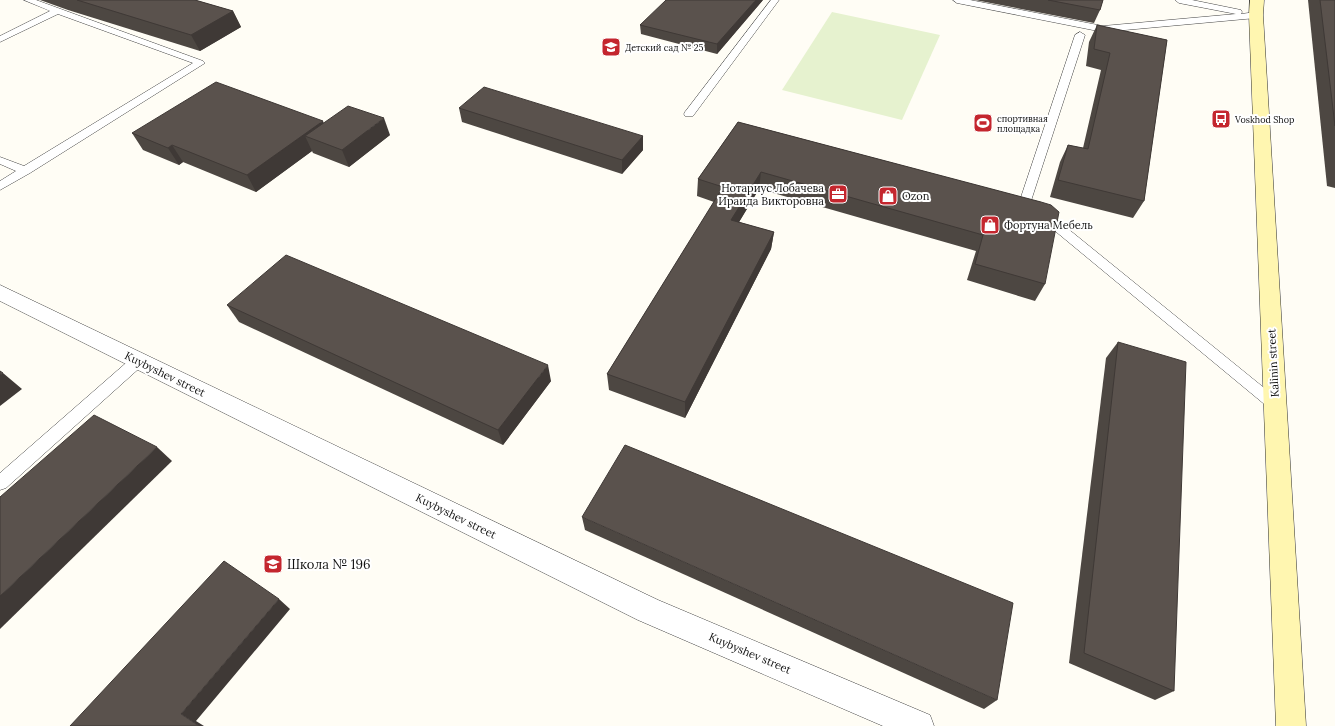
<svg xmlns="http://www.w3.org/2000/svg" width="1335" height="726" font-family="Lora,serif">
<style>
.pitch{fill:#e6f2cf}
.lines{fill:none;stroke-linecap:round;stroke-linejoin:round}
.lane-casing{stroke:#444;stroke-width:1}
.street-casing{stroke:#444;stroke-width:1}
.secondary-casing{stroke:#333;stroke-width:1}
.lane{fill:#fff;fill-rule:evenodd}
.street{fill:#fff;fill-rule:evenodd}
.secondary{fill:#fff6b0;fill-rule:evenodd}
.wall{fill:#4d4742}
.shaded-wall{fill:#3f3936}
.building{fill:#5a524d;stroke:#3f3936}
.labels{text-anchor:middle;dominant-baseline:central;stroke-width:4;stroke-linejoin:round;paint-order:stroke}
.far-poi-label{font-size:9px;fill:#111;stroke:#fff;text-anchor:start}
.poi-label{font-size:11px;fill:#111;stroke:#fff;text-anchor:start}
.street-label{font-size:11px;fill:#111;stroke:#fff}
.near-poi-label{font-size:13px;fill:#111;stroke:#fff;text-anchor:start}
</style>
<rect width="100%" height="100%" fill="#fffdf5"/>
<polygon class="pitch" points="832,12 940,35 902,120 782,90"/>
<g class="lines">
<defs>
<g id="lane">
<polygon points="24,0 36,0 203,61 205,63 30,173 0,190 0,181 16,171 0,164 0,157 24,166 193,63 58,14 0,42 0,36 50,11"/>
<polygon points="771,0 779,0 693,116 685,116 684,114 685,112"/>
<polygon points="953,0 970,0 1103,26 1236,14 1179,3 1175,0 1192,0 1241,10 1242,12 1241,14 1256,12 1260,15 1256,18 1103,32 957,3"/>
<polygon points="1080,32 1085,35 1029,207 1051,215 1279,400 1281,404 1279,408 1274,410 1269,408 1043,221 1019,212 1017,209 1075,35"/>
<polygon points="139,355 144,356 146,360 144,364 6,488 0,490 0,473 134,356"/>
</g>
<polygon id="street" points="0,285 658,600 930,715 934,726 883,726 638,620 0,301"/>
<polygon id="secondary" points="1250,0 1264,0 1263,15 1306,726 1276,726 1249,15"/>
</defs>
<use href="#lane" class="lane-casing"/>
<use href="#street" class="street-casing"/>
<use href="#secondary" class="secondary-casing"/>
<use href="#lane" class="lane"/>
<use href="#street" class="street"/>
<use href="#secondary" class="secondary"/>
</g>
<g class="wall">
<polygon points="40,0 195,0 233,11 241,27 200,51 68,10"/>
<polygon points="763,0 717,54 641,34 640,25"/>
<polygon points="975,0 1103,0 1100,10 1094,23"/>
<polygon points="1308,0 1335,0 1335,188 1327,186"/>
<polygon points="1097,25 1167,40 1144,201 1133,218 1050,197 1060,162 1068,145 1083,148 1101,70 1086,66 1089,42"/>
<polygon points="459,108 643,136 643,150 622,174 462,122"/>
<polygon points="738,122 1041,202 1045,284 1035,301 967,280 976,251 759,189 739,222 774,232 771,249 685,418 609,390 607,374 714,202 697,196 698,179"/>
<polygon points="324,123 390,135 349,167 313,153 312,151 256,192 183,162 179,165 143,150 132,133"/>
<polygon points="227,305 551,381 503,445 239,322"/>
<polygon points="1118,342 1174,691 1155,700 1069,663 1106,358"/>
<polygon points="582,517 997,700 984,709 585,530"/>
</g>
<g class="shaded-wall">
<polygon points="756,0 763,0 717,54 717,44"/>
<polygon points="233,11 241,27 200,51 191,35"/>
<polygon points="384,118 390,135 349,167 342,150"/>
<polygon points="323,121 330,138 305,136 312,151 256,192 247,175"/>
<polygon points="643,136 643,150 622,174 622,160"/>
<polygon points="172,145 183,162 179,165 168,148"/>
<polygon points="761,172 759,189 730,237 731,220"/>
<polygon points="774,232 771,249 685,418 685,402"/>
<polygon points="548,365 551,381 503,445 498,430"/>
<polygon points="3,373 22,389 0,406 0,375"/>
<polygon points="157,447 172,461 0,629 0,596"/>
<polygon points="279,599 290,609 196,721 204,726 199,726 181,714"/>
</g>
<g class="building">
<polygon points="77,0 195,0 233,11 191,35"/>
<polygon points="666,0 756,0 717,44 640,25"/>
<polygon points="1048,0 1103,0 1100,10"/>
<polygon points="1320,0 1335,0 1335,126"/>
<polygon points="1097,25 1167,40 1144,201 1058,180 1068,145 1088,149 1110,53 1094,49"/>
<polygon points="216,82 323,121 247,175 172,145 168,148 132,133"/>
<polygon points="484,87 643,136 622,160 459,108"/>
<polygon points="348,106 384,118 342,150 305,136"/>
<polygon points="738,122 1041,202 1051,205 1059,212 1045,284 975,264 983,235 761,172 731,220 774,232 685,402 607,374 723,187 698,179"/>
<polygon points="286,255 548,365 498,430 227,305"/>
<polygon points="1118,342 1186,362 1174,691 1084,653"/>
<polygon points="0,371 3,373 0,375"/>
<polygon points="94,415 157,447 0,596 0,497"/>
<polygon points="625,445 1013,603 997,700 582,517"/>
<polygon points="224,561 279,599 181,714 199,726 70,726"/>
</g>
<defs>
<symbol id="school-square" viewBox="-11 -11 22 22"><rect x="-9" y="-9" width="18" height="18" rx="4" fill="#c4262e" stroke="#fff"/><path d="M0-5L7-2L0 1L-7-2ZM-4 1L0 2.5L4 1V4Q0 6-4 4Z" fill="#fff"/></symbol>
<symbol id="bus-square" viewBox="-11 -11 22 22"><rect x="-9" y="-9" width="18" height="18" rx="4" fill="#c4262e" stroke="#fff"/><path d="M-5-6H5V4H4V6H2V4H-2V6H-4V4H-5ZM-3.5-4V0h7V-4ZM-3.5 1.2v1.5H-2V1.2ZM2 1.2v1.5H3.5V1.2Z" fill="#fff"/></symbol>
<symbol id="stadium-square" viewBox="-11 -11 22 22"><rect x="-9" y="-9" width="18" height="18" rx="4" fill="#c4262e" stroke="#fff"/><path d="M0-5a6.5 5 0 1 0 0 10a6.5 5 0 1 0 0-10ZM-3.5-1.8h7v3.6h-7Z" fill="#fff"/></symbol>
<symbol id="office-square" viewBox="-11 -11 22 22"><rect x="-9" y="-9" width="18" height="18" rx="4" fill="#c4262e" stroke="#fff"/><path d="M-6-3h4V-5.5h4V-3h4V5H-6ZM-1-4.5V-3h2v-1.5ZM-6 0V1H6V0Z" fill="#fff"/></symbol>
<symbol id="shop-square" viewBox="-11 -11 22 22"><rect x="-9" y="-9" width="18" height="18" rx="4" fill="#c4262e" stroke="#fff"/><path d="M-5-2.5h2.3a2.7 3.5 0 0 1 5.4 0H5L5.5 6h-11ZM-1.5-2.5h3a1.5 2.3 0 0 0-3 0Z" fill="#fff"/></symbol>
</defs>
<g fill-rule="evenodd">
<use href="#school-square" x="600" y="36" width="22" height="22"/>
<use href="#bus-square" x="1210" y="108" width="22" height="22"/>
<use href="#stadium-square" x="972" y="112" width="22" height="22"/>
<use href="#office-square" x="827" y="183" width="22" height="22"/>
<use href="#shop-square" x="877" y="185" width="22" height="22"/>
<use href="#shop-square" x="979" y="214" width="22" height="22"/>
<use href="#school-square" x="262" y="553" width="22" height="22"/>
</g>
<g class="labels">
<g class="far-poi-label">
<text x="625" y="47">Детский сад № 25</text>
<text x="997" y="118">спортивная<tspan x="997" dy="10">площадка</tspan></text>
<text x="1235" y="119">Voskhod Shop</text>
</g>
<g class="poi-label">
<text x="824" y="188" text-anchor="end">Нотариус Лобачева<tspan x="824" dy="13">Ираида Викторовна</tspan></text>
<text x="902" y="196">Ozon</text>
<text x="1004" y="225">Фортуна Мебель</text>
</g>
<g class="street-label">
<text transform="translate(1273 363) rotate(-93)">Kalinin street</text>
<text transform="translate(165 374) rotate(26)">Kuybyshev street</text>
<text transform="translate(456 516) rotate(26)">Kuybyshev street</text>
<text transform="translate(750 653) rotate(23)">Kuybyshev street</text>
</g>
<g class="near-poi-label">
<text x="287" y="564">Школа № 196</text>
</g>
</g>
</svg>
